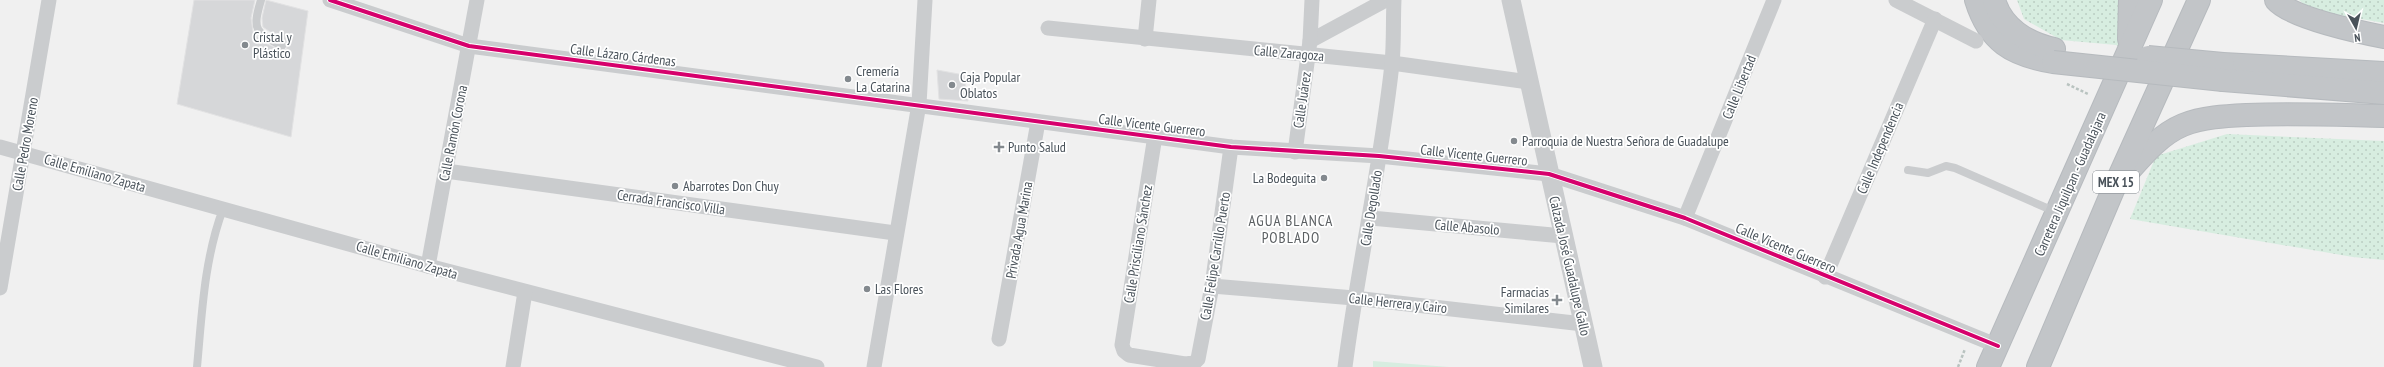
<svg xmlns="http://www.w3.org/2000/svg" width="2384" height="367" font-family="'PT Sans Narrow',sans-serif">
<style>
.green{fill:#d7ede0}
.park{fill:url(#park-dots)}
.building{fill:#d6d7d9;stroke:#e2e2e3}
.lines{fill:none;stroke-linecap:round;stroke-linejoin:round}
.trunk-casing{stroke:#b6babe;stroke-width:24}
.path{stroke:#b9c3c0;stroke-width:2.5;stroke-dasharray:3 2;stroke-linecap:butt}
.service{stroke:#caccce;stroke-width:8}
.minor{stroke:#caccce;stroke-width:15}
.tertiary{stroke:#caccce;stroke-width:19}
.trunk{stroke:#c2c5c8;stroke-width:22}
.trunk-bridge-casing{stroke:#b6babe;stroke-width:24;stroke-linecap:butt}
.trunk-bridge{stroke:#c2c5c8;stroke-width:22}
.cycleway-casing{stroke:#fff;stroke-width:6}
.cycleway{stroke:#d6006c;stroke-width:4}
.poi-dot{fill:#83898e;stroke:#fff;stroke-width:1.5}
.labels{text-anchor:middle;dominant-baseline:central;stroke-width:3.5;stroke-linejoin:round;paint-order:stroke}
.shield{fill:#fff;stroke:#80868c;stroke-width:1}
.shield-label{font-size:13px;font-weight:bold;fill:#49525a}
.poi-label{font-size:14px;fill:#49525a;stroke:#fff;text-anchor:start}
.street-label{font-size:14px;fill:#49525a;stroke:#fff}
.neighbourhood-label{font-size:15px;letter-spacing:1px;fill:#5c6063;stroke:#fff}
</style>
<defs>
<pattern id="park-dots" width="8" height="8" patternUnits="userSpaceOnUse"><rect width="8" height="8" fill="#d7ede0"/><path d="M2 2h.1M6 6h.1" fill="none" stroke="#bacdc2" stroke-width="1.8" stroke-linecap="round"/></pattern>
</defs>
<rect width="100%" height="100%" fill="#f0f0f0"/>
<polygon class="green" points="1373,361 1449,367 1373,367"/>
<g class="park">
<polygon points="2017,0 2129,0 2124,49 2116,45 2061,40 2024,19"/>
<polygon points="2299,0 2384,0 2384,23 2310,10"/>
<polygon points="2227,134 2384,141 2384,260 2353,257 2130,219 2156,156"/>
</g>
<g class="building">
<polygon points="194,0 255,0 251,18 253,32 263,42 282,51 287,49 286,43 263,27 262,18 266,0 308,11 291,137 177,104"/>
<polygon points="937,70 964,75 968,101 939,99"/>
</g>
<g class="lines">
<defs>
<g id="trunk">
<path d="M 1976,0 C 1989,42 2012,55 2053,62"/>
<path d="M 1994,0 C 2002,28 2027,43 2054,49"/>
<path d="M 2276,0 C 2291,18 2359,32 2384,37"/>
<polyline points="2129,39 2130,0"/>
<polyline points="2223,64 2384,73"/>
<polyline points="2223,80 2384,93"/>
<path d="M 2128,172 C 2144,154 2161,134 2183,125 C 2203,117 2226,116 2247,115 C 2292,113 2338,115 2384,116"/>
<polyline points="1988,367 2151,0"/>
<polyline points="2038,367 2113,190 2199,0"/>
</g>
</defs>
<use href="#trunk" class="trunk-casing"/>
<g class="path">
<polyline points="2067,84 2088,94"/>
<polyline points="1958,367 1965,349"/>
</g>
<g class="service">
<path d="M 261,0 C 252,30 255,32 282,46"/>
<polyline points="1908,170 1928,173 1946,166 1955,168 2056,212"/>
<path d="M 197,367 C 202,313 204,260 223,209"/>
</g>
<g class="minor">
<polyline points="330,0 469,46 1231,147 1379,156 1549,174 1685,218 1998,346"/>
<polyline points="1896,0 1976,41"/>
<polyline points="1048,28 1392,63 1529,82"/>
<polyline points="1145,39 1149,0"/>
<polyline points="1310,41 1386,0"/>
<polyline points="1155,136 1122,345 1124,351 1129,355 1185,364 1194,363 1198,359 1212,286 1231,147"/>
<polyline points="0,147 428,266 817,367"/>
<polyline points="1295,152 1310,41 1312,0"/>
<polyline points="446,171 895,233"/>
<polyline points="1371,218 1563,236"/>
<polyline points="1685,218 1774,0"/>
<polyline points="428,266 477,0"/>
<polyline points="1825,277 1935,19"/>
<polyline points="1212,286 1354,298 1583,324"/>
<polyline points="0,288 49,0"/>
<polyline points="999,339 1038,122"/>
<polyline points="513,367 525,292"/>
<polyline points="874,367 919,104 925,0"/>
<path d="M 1345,367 C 1358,266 1381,166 1392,64 C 1394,43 1393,21 1394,0"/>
</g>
<polyline class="tertiary" points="1511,0 1593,367"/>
<use href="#trunk" class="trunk"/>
<defs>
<g id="trunk-bridge">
<polyline points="2148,57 2223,64"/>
<polyline points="2053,62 2223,80"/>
</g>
</defs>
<use href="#trunk-bridge" class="trunk-bridge-casing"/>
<use href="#trunk-bridge" class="trunk-bridge"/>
<defs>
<polyline id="cycleway" points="330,0 469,46 1231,147 1379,156 1549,174 1685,218 1998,346"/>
</defs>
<use href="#cycleway" class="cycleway-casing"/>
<use href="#cycleway" class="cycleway"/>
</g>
<g class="poi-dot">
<circle cx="245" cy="45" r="4"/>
<circle cx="848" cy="79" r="4"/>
<circle cx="952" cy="85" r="4"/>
<circle cx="1514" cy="141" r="4"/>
<path d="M997 141h4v4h4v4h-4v4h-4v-4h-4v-4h4z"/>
<circle cx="1324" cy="178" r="4"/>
<circle cx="675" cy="186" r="4"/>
<circle cx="867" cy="289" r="4"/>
<path d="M1555 294h4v4h4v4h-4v4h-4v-4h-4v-4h4z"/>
</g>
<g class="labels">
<rect class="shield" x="2093" y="171" width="46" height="22" rx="3"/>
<g class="shield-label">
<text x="2116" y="182">MEX 15</text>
</g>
<g class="poi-label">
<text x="253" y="37">Cristal y<tspan x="253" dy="16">Plástico</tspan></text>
<text x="856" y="71">Cremería<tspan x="856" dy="16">La Catarina</tspan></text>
<text x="960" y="77">Caja Popular<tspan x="960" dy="16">Oblatos</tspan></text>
<text x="1522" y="141">Parroquia de Nuestra Señora de Guadalupe</text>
<text x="1008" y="147">Punto Salud</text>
<text x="1316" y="178" text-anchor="end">La Bodeguita</text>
<text x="683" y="186">Abarrotes Don Chuy</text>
<text x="875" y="289">Las Flores</text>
<text x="1549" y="292" text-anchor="end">Farmacias<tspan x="1549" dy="16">Similares</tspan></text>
</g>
<g class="street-label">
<text transform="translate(1289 53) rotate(5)">Calle Zaragoza</text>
<text transform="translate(623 55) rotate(7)">Calle Lázaro Cárdenas</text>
<text transform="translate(1739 87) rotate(-68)">Calle Libertad</text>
<text transform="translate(1302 100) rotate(-82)">Calle Juárez</text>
<text transform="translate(1152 125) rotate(7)">Calle Vicente Guerrero</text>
<text transform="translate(453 133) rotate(-79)">Calle Ramón Corona</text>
<text transform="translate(25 144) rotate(-80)">Calle Pedro Moreno</text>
<text transform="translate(1880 148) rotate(-67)">Calle Independencia</text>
<text transform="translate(1474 155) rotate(6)">Calle Vicente Guerrero</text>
<text transform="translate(95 173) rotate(16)">Calle Emiliano Zapata</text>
<text transform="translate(2070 184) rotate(-66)">Carretera Jiquilpan - Guadalajara</text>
<text transform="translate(671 202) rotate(8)">Cerrada Francisco Villa</text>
<text transform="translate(1371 208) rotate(-81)">Calle Degollado</text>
<text transform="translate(1467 227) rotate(5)">Calle Abasolo</text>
<text transform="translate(1019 230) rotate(-80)">Privada Agua Marina</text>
<text transform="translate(1138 244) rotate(-81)">Calle Prisciliano Sánchez</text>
<text transform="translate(1786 248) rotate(23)">Calle Vicente Guerrero</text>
<text transform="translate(1215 256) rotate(-81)">Calle Felipe Carrillo Puerto</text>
<text transform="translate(407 260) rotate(16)">Calle Emiliano Zapata</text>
<text transform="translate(1570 266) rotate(77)">Calzada José Guadalupe Gallo</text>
<text transform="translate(1398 303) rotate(6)">Calle Herrera y Cairo</text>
</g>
<g class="neighbourhood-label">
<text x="1291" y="220">AGUA BLANCA<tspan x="1291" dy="17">POBLADO</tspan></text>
</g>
</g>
<g transform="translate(2356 28) rotate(172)" stroke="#ffffff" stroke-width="3" paint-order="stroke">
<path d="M0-3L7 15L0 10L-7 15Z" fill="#49525a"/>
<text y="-6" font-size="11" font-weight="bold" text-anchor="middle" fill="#49525a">N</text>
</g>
</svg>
